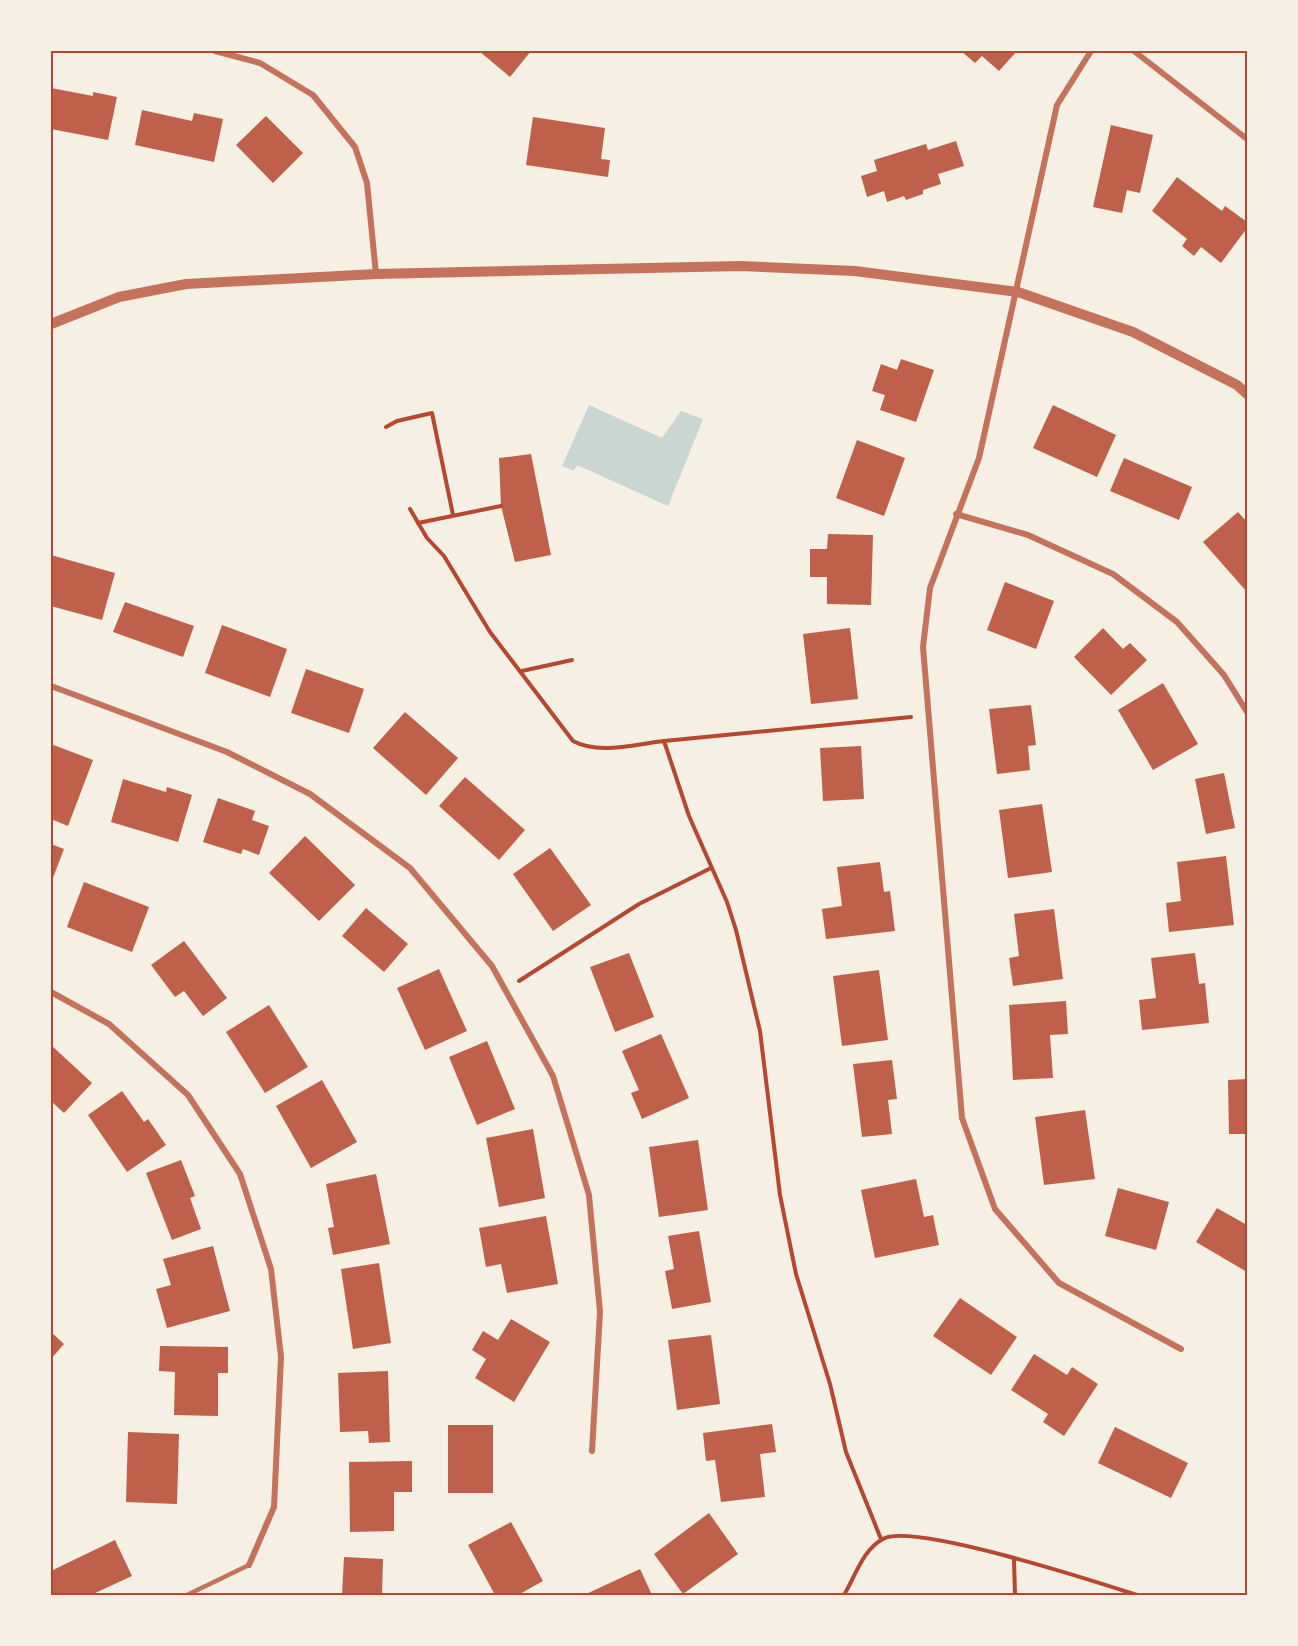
<svg xmlns="http://www.w3.org/2000/svg" width="1298" height="1646" font-family="'Crimson Pro',serif">
<style>
.water{fill:#c9d6d2}
.building{fill:#bf614a}
.lines{fill:none;stroke-linecap:round;stroke-linejoin:round}
.path{stroke:#b5482f;stroke-width:4}
.service{stroke:#c5725c;stroke-width:4.5}
.minor{stroke:#c5725c;stroke-width:6}
.tertiary{stroke:#c5725c;stroke-width:10}
.neatline{fill:none;stroke:#b5482f;stroke-width:2}
</style>
<rect width="100%" height="100%" fill="#f6efe4"/>
<polygon class="water" points="589,405 662,438 681,411 703,419 668,506 577,465 574,471 562,466"/>
<g class="building">
<polygon points="479,51 531,51 510,77"/>
<polygon points="961,51 1017,51 999,71 982,56 975,63"/>
<polygon points="51,88 93,96 93,92 117,97 108,140 51,129"/>
<polygon points="142,110 192,121 194,113 223,119 214,162 135,145"/>
<polygon points="266,116 303,153 273,183 236,145"/>
<polygon points="533,117 605,128 601,159 610,160 608,177 526,165"/>
<polygon points="1111,125 1153,135 1140,193 1127,190 1122,213 1093,207"/>
<polygon points="956,141 964,166 938,174 941,184 923,190 923,194 906,200 904,196 887,202 884,191 867,197 861,176 877,171 874,160 926,144 928,150"/>
<polygon points="1177,177 1222,211 1225,206 1247,222 1247,228 1221,263 1201,247 1194,256 1182,246 1187,239 1152,211"/>
<polygon points="901,359 934,370 916,422 880,410 885,395 872,391 881,364 897,370"/>
<polygon points="1053,405 1116,435 1097,477 1033,448"/>
<polygon points="857,440 905,458 884,516 836,498"/>
<polygon points="531,454 551,555 515,562 501,506 499,458"/>
<polygon points="1124,458 1192,487 1179,520 1110,491"/>
<polygon points="1238,512 1247,522 1247,592 1203,542"/>
<polygon points="828,534 873,535 871,605 827,604 827,577 810,577 810,549 827,549"/>
<polygon points="51,555 115,573 102,620 51,606"/>
<polygon points="1005,582 1054,601 1036,649 987,630"/>
<polygon points="125,602 194,626 183,657 113,632"/>
<polygon points="222,625 287,649 270,697 205,673"/>
<polygon points="850,628 858,699 811,704 803,634"/>
<polygon points="1103,628 1123,649 1130,643 1147,660 1111,695 1074,657"/>
<polygon points="306,669 364,689 349,733 291,713"/>
<polygon points="1163,683 1198,744 1153,770 1118,710"/>
<polygon points="1031,705 1036,745 1028,746 1030,770 997,774 989,709"/>
<polygon points="405,712 458,758 426,795 373,748"/>
<polygon points="51,744 93,760 68,826 51,819"/>
<polygon points="861,746 864,799 823,801 820,748"/>
<polygon points="1224,773 1235,828 1206,834 1195,779"/>
<polygon points="465,777 525,830 499,860 439,806"/>
<polygon points="123,779 166,792 167,787 192,795 178,842 111,822"/>
<polygon points="218,798 255,811 252,820 269,826 259,855 243,849 241,854 203,842"/>
<polygon points="1042,804 1052,872 1008,878 999,810"/>
<polygon points="305,836 355,885 319,921 269,873"/>
<polygon points="51,844 64,849 51,883"/>
<polygon points="550,848 591,905 553,931 513,874"/>
<polygon points="1226,856 1234,925 1169,932 1166,903 1181,901 1177,862"/>
<polygon points="880,862 884,892 890,891 895,931 826,939 822,909 842,906 837,867"/>
<polygon points="84,882 149,907 132,952 67,927"/>
<polygon points="366,908 408,944 384,972 342,936"/>
<polygon points="1054,909 1063,979 1013,986 1009,958 1019,956 1014,914"/>
<polygon points="184,941 227,998 203,1016 184,991 175,997 151,965"/>
<polygon points="629,953 654,1017 615,1032 590,967"/>
<polygon points="1195,953 1199,984 1205,983 1209,1023 1142,1030 1139,1000 1156,998 1151,958"/>
<polygon points="439,969 467,1031 425,1050 397,988"/>
<polygon points="879,970 888,1040 842,1046 833,976"/>
<polygon points="1066,1001 1068,1034 1050,1035 1053,1078 1013,1080 1009,1005"/>
<polygon points="269,1005 308,1067 265,1093 226,1032"/>
<polygon points="661,1034 689,1098 642,1119 631,1093 639,1090 622,1051"/>
<polygon points="487,1041 515,1109 477,1125 449,1057"/>
<polygon points="51,1045 92,1083 64,1113 51,1101"/>
<polygon points="892,1060 897,1099 888,1100 892,1134 862,1137 853,1064"/>
<polygon points="1247,1079 1247,1134 1229,1134 1228,1080"/>
<polygon points="322,1080 357,1142 311,1168 276,1106"/>
<polygon points="122,1091 144,1122 148,1119 166,1145 127,1172 88,1115"/>
<polygon points="1085,1110 1095,1179 1044,1185 1035,1117"/>
<polygon points="533,1129 545,1198 499,1207 486,1138"/>
<polygon points="698,1140 708,1210 659,1217 649,1147"/>
<polygon points="181,1160 195,1196 190,1198 201,1229 172,1240 146,1173"/>
<polygon points="376,1174 390,1244 333,1255 328,1228 334,1227 326,1184"/>
<polygon points="916,1179 924,1217 933,1215 939,1245 875,1258 861,1190"/>
<polygon points="1118,1188 1169,1202 1156,1250 1105,1236"/>
<polygon points="1217,1208 1247,1225 1247,1272 1196,1242"/>
<polygon points="546,1216 558,1284 507,1293 501,1264 486,1267 479,1228"/>
<polygon points="699,1231 711,1302 672,1309 665,1271 674,1269 668,1236"/>
<polygon points="213,1246 230,1311 167,1328 156,1289 171,1285 163,1259"/>
<polygon points="379,1263 391,1343 353,1349 341,1269"/>
<polygon points="960,1298 1017,1337 991,1375 933,1336"/>
<polygon points="511,1319 550,1342 514,1402 475,1378 486,1359 472,1350 483,1331 498,1340"/>
<polygon points="51,1332 64,1344 51,1359"/>
<polygon points="711,1335 720,1404 677,1410 668,1340"/>
<polygon points="160,1346 228,1347 228,1373 218,1373 218,1416 174,1415 175,1372 159,1371"/>
<polygon points="1034,1354 1067,1375 1072,1367 1098,1384 1064,1436 1043,1422 1048,1414 1011,1390"/>
<polygon points="388,1371 390,1442 369,1443 368,1431 340,1432 338,1373"/>
<polygon points="772,1424 776,1452 760,1454 765,1497 721,1502 715,1460 706,1461 703,1433"/>
<rect x="448" y="1425" width="45" height="68"/>
<polygon points="1115,1427 1188,1463 1171,1498 1098,1463"/>
<polygon points="128,1432 179,1434 177,1504 126,1502"/>
<polygon points="412,1461 412,1492 394,1492 394,1531 350,1532 349,1462"/>
<polygon points="709,1513 738,1554 683,1594 654,1554"/>
<polygon points="511,1522 543,1581 518,1595 495,1595 468,1545"/>
<polygon points="115,1540 132,1576 91,1595 53,1595 51,1571"/>
<polygon points="344,1557 383,1559 382,1595 342,1595"/>
<polygon points="640,1569 652,1595 584,1595"/>
</g>
<g class="lines">
<g class="path">
<polyline points="386,427 397,421 432,413 453,515"/>
<path d="M 410,509 L 427,538 L 444,556 L 490,632 L 573,741 C 599,755 635,744 664,741"/>
<polyline points="418,523 501,506"/>
<polyline points="522,671 572,660"/>
<polyline points="519,981 639,904 711,868"/>
<polyline points="881,1539 846,1452 830,1384 796,1274 780,1195 760,1031 736,930 727,902 689,816 664,741 911,717"/>
<polyline points="1014,1560 1015,1595"/>
<path d="M 844,1595 C 855,1577 863,1549 883,1539 C 912,1522 1097,1582 1137,1595"/>
</g>
<polyline class="service" points="187,1595 249,1565"/>
<g class="minor">
<polyline points="215,51 260,63 313,95 355,147 367,183 376,274"/>
<polyline points="1091,51 1057,105 979,458 930,588 923,647 962,1118 995,1209 1059,1283 1181,1349"/>
<polyline points="1134,51 1247,139"/>
<polyline points="956,514 1028,535 1113,574 1177,622 1224,675 1247,712"/>
<polyline points="51,686 227,752 310,794 410,868 492,966 553,1076 589,1195 600,1312 592,1451"/>
<polyline points="51,992 109,1024 188,1095 240,1174 271,1269 281,1357 274,1507 249,1565"/>
</g>
<polyline class="tertiary" points="51,324 119,297 186,284 376,274 741,266 855,271 1018,292 1133,332 1237,385 1247,394"/>
</g>
<rect width="1298" height="1646" fill="none" stroke="#f6efe4" stroke-width="105"/>
<rect x="52" y="52" width="1194" height="1542" class="neatline"/>
</svg>
